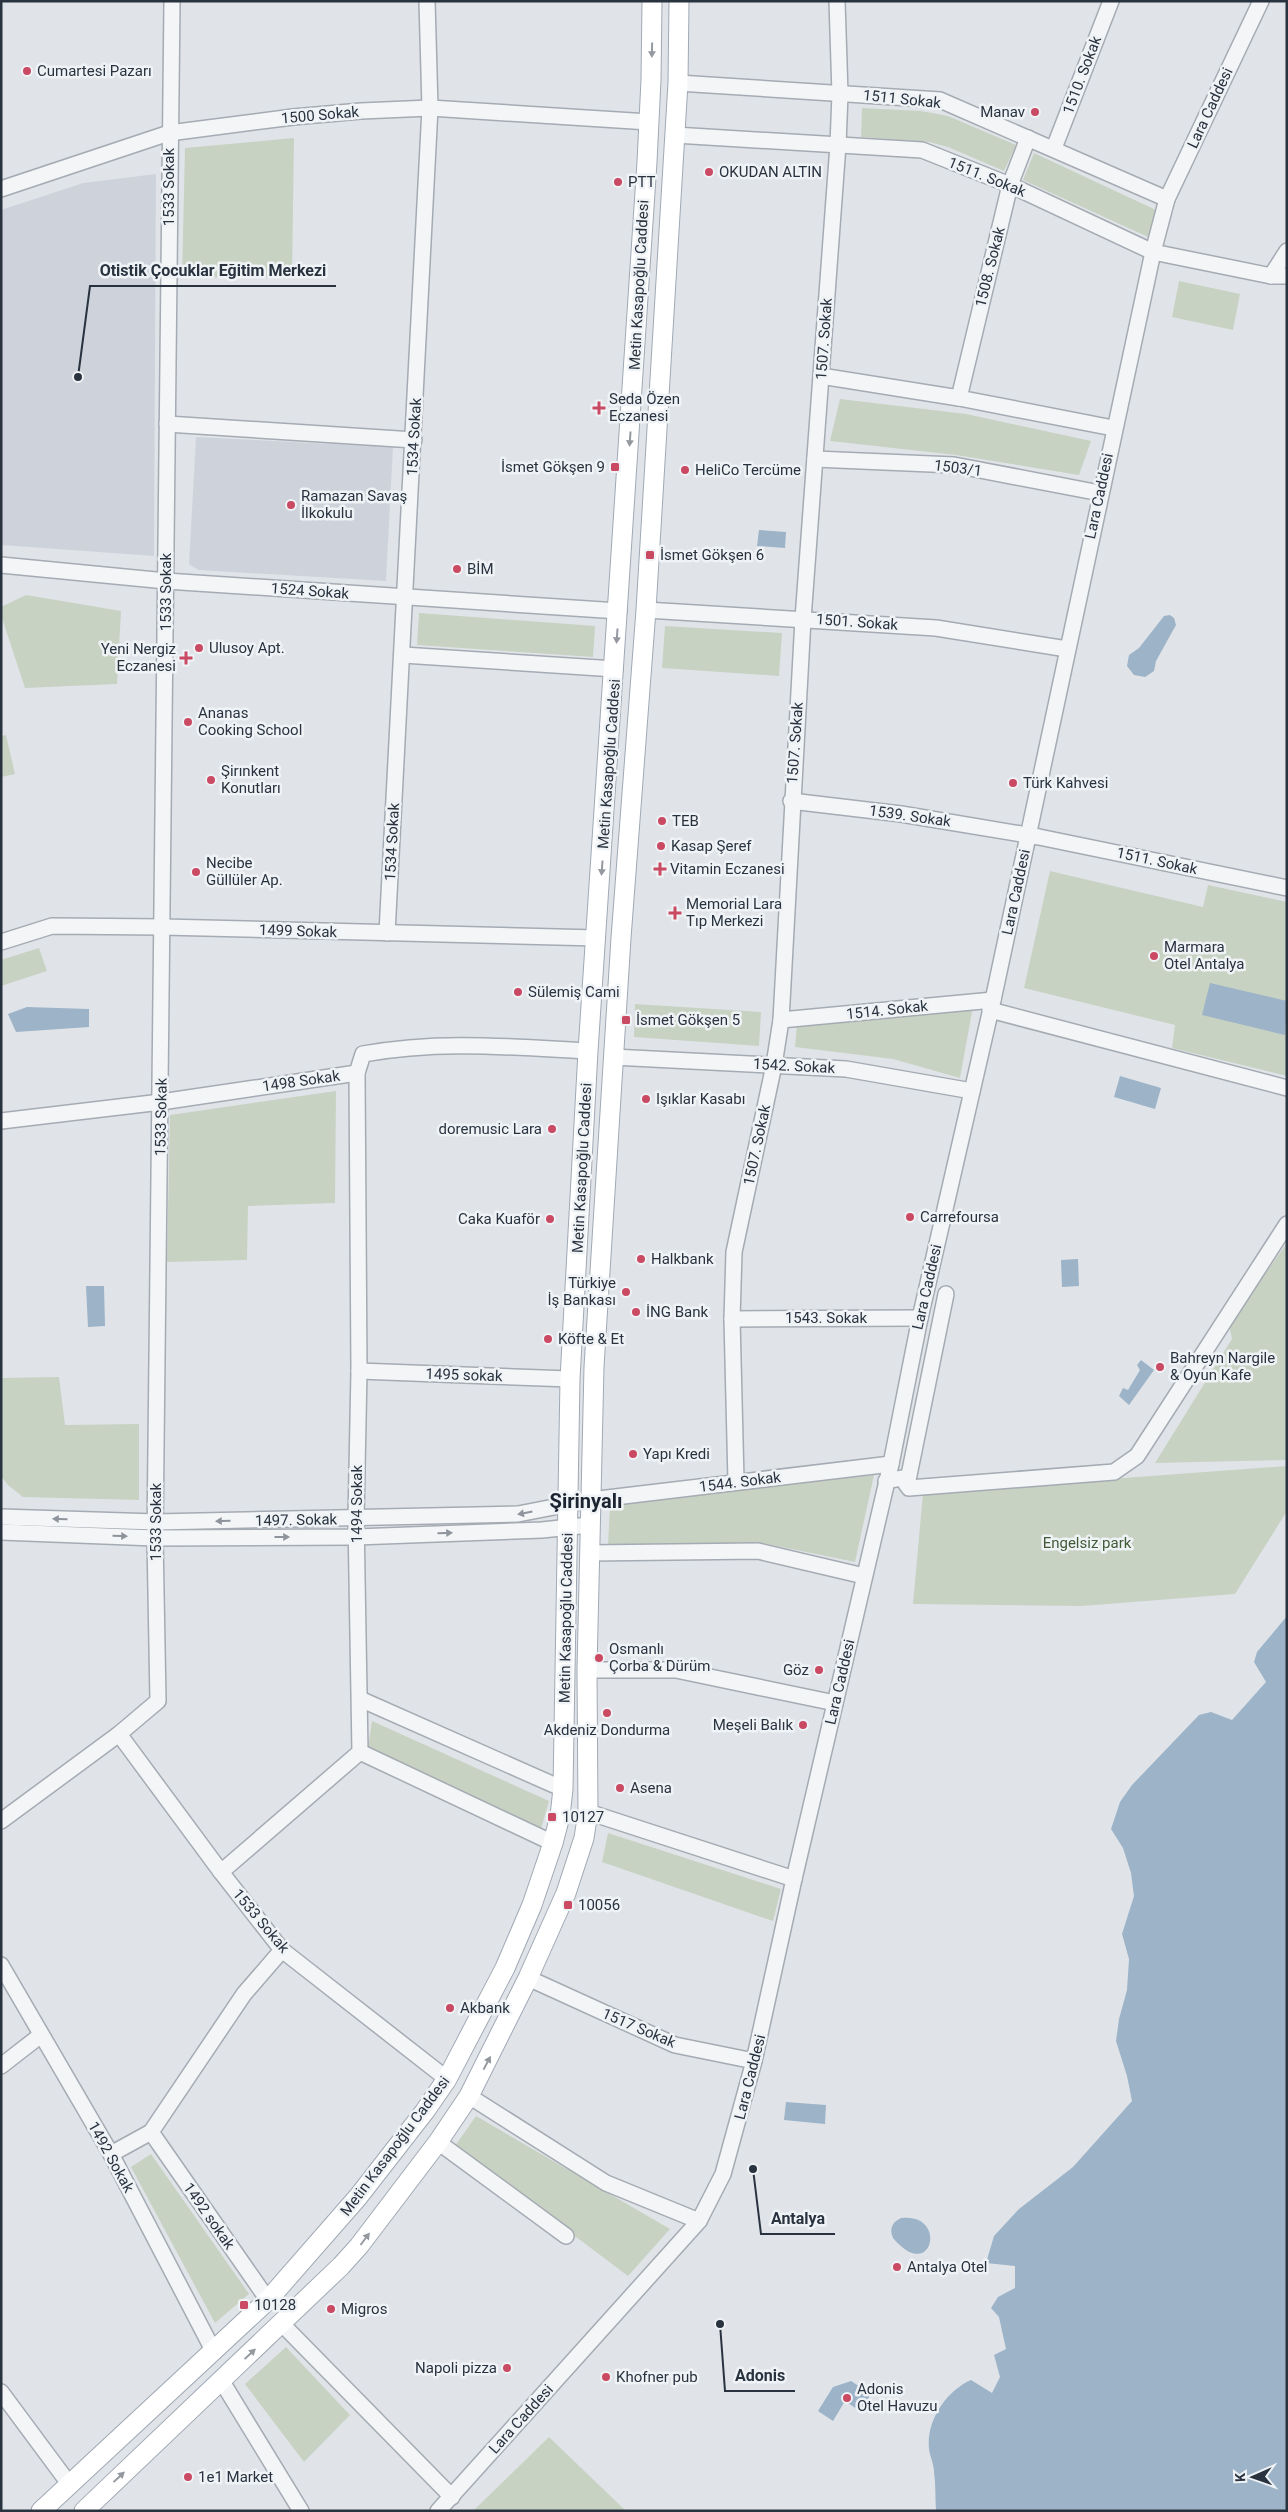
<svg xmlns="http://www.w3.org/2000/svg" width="1288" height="2512" font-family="Roboto,sans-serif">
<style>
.built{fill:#ced3db}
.green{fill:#c7d2c2}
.water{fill:#9cb3c8}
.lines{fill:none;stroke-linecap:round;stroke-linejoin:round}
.minor-casing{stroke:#a5abb3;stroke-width:18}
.major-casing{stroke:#a0a9b4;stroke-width:21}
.minor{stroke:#f3f5f7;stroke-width:15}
.major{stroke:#fff;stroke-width:19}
.oneway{fill:#9499a0}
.oneway2{fill:#8e949c}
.poi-dot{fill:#ca4963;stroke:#f0f3f6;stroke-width:2}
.labels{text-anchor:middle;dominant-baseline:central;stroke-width:5;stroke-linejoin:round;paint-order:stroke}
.poi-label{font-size:15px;fill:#293340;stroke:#f0f3f6;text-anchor:start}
.street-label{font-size:15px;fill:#293340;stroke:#f0f3f6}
.park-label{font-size:15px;fill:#405b37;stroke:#f0f3f6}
.district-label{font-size:20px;font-weight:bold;fill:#1b2430;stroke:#f0f3f6}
.leader{fill:none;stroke:#293340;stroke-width:2}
.callout-dot{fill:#293340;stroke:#f0f3f6;stroke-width:2}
.callout-label{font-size:16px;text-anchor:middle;font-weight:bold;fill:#293340;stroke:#f0f3f6;stroke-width:5;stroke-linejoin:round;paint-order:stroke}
</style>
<rect width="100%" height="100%" fill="#e0e4e9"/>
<g class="built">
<polygon points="156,174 154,556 1,545 1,210 83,183"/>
<polygon points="196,437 393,447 386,581 198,570 189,564"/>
</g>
<g class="green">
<polygon points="862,108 921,111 948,116 1016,145 1004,171 948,147 929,142 861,137"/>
<polygon points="294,138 292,278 182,277 185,148"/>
<polygon points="1034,153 1156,210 1148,237 1023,180"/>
<polygon points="1179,281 1240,294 1233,330 1172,317"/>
<polygon points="840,399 966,414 1091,441 1079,475 956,455 830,441"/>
<polygon points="26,595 121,611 117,684 25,688 1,615 1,607"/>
<polygon points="419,613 595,626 593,657 417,645"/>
<polygon points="665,626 782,633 779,676 662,668"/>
<polygon points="6,735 15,774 1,777 1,736"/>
<polygon points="1050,871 1203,907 1208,885 1287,902 1287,1076 1172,1048 1175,1025 1024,988"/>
<polygon points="39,948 47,971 1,986 1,960"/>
<polygon points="635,1004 761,1012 759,1046 634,1037"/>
<polygon points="973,1006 960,1078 893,1059 795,1047 797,1024"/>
<polygon points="336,1091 335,1203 248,1206 247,1260 167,1262 170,1115"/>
<polygon points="1287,1243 1287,1460 1155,1463 1232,1339 1229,1325"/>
<polygon points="59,1377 65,1425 139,1424 139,1500 23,1497 8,1485 1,1476 1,1378"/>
<polygon points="1287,1466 1287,1511 1235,1594 1082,1606 913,1604 923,1493"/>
<polygon points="874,1475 855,1562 762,1543 608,1545 610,1505 724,1490"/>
<polygon points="372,1721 549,1801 541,1829 368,1748"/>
<polygon points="608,1833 781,1889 773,1921 602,1862"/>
<polygon points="476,2116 670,2229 628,2276 455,2146"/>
<polygon points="151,2154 249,2294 215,2323 131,2167"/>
<polygon points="286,2347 350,2415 304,2462 245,2384"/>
<polygon points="549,2437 626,2511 473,2511"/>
</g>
<g class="water">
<polygon points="759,530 786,532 785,548 757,546"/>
<polygon points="1170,615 1174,618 1176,625 1156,661 1154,671 1145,677 1134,675 1127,666 1129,655 1139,648 1164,616"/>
<polygon points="1210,983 1287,1001 1285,1035 1202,1015"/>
<polygon points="27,1007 89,1009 89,1027 16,1032 8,1014"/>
<polygon points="1120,1076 1161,1088 1155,1109 1114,1097"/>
<polygon points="1078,1259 1079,1286 1062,1287 1061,1260"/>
<polygon points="86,1286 104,1286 105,1326 88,1327"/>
<polygon points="1141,1360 1154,1370 1129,1405 1119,1396 1123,1388 1128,1390 1140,1370 1137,1365"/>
<path d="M 1287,1616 L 1287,2511 L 936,2511 C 935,2498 936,2485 934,2472 C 934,2464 930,2457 929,2449 C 926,2421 946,2391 971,2380 L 992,2393 L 1000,2377 L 994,2355 L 1006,2349 L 999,2317 L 991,2308 L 998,2297 L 1015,2288 L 1015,2266 L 986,2263 L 994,2236 L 1019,2209 L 1073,2167 L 1132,2101 L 1127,2076 L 1116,2041 L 1119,2019 L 1127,1990 L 1129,1959 L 1122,1934 L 1134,1896 L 1131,1873 L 1123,1848 L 1111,1829 L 1120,1802 L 1132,1785 L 1199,1715 L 1211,1712 L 1232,1720 L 1266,1682 L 1254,1662 L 1257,1652 Z"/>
<polygon points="786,2102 826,2105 825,2124 784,2120"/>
<path d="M 901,2218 C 949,2212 932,2285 893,2238 C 889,2229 892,2222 901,2218 Z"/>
<polygon points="851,2381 871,2394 860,2411 845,2401 833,2421 818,2411 833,2387"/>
</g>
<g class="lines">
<defs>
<g id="minor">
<polyline points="172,1 155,1538 158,1701 119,1734 221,1872 282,1950 447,2079"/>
<polyline points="678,83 940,100 1167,199"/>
<polyline points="675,135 922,150 1010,185 1153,252 1271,276 1287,276"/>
<polyline points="1054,148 1111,1"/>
<polyline points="1,189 169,133 293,117 361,111 430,108 649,122"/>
<polyline points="1271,276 1287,251"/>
<polyline points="821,376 959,398 1113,428"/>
<polyline points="959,398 1010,185 1028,138"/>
<polyline points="167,424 414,440"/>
<polyline points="815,459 954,465 1100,493"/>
<polyline points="1,565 166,581 619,611"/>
<polyline points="646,610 936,628 1067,649"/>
<polyline points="403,655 615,669"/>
<polyline points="791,801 901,814 1039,837 1287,888"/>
<polyline points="387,933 430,108 427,1"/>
<polyline points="1,942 52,926 163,927 597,938"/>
<polyline points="990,1010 1287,1088"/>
<polyline points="781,1020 993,1000"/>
<polyline points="613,1057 846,1069 972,1091"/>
<path d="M 1,1121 L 161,1102 L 357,1073 L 363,1054 C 440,1040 511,1047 588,1051"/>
<polyline points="732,1319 920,1318"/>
<polyline points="359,1371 570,1379"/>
<polyline points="736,1481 732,1319 734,1252 774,1065 781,1020 803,619 838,145 840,94 837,1"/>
<polyline points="886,1481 902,1478 909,1488 1114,1472 1137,1456 1287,1224"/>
<polyline points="907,1485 946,1294"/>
<polyline points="1,1517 156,1522 518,1514 590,1500 891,1464"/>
<polyline points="1,1532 155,1538 356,1537 542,1530 589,1525"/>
<polyline points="589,1553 758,1551 864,1576"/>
<polyline points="587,1670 676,1670 835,1703"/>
<polyline points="360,1699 563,1789"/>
<polyline points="360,1752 553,1843"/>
<polyline points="588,1812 794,1879"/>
<polyline points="1,1821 119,1734"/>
<polyline points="221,1872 360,1752 356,1519 359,1371 357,1073"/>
<polyline points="1,1965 111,2154 214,2352"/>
<polyline points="528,1978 675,2045 754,2061"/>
<polyline points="1,2066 41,2035"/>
<polyline points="469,2096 606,2183 699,2221"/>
<polyline points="151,2132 268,2300"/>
<polyline points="438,2142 566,2236"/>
<polyline points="111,2154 151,2132 244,1994 282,1950"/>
<polyline points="282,2324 452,2497"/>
<polyline points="221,2380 301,2511"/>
<polyline points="1,2392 70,2485"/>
<polyline points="438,2511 699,2221 723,2174 754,2061 794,1879 891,1464 920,1318 993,1000 1153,252 1167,199 1261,1"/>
</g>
<g id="major">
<polyline points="41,2511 268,2300 358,2197 425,2111 447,2079 505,1968 532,1905 553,1843 560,1816 563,1789 570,1379 588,1051 647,162 651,80 652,1"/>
<polyline points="84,2511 341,2266 359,2246 438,2142 469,2096 528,1978 566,1893 584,1838 588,1812 587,1670 594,1367 621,938 646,610 678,83 679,1"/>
</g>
</defs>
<use href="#minor" class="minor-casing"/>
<use href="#major" class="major-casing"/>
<use href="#minor" class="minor"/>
<use href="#major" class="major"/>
</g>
<defs><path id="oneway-solid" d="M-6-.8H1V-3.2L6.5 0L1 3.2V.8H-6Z" transform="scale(1.25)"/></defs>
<g class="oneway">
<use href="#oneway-solid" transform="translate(652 50) rotate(91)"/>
<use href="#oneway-solid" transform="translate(630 439) rotate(94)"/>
<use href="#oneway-solid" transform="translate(617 636) rotate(94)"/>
<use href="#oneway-solid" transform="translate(602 868) rotate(94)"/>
<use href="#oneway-solid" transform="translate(487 2063) rotate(-62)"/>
<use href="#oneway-solid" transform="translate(365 2239) rotate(-53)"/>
<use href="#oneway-solid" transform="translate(250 2354) rotate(-43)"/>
<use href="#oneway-solid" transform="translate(119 2477) rotate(-43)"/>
</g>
<g class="oneway2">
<use href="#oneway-solid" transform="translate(525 1513) rotate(169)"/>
<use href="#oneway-solid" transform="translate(60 1519) rotate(-178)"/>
<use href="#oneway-solid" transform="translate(223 1521) rotate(179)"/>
<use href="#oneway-solid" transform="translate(445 1533) rotate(-2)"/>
<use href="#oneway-solid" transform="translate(120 1536) rotate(2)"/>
<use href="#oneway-solid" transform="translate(282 1537)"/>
</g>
<g class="poi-dot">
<circle cx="27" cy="71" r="5"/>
<circle cx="1035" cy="112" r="5"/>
<circle cx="709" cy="172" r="5"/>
<circle cx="618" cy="182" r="5"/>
<path d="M596.5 400.5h5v5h5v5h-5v5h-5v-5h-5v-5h5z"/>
<rect x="610" y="462" width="10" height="10" rx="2.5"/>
<circle cx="685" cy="470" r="5"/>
<circle cx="291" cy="505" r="5"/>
<rect x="645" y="550" width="10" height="10" rx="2.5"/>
<circle cx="457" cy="569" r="5"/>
<circle cx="199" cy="648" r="5"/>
<path d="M183.5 650.5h5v5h5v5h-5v5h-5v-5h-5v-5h5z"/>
<circle cx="188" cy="722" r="5"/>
<circle cx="211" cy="780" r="5"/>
<circle cx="1013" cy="783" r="5"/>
<circle cx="662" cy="821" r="5"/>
<circle cx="661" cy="846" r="5"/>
<path d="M657.5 861.5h5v5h5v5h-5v5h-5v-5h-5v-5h5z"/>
<circle cx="196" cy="872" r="5"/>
<path d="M672.5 905.5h5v5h5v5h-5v5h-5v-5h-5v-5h5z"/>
<circle cx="1154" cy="956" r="5"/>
<circle cx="518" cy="992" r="5"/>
<rect x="621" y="1015" width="10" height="10" rx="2.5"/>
<circle cx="646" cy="1099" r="5"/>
<circle cx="552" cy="1129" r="5"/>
<circle cx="910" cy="1217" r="5"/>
<circle cx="550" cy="1219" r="5"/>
<circle cx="641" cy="1259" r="5"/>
<circle cx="626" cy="1292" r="5"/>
<circle cx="636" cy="1312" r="5"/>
<circle cx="548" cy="1339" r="5"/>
<circle cx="1160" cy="1367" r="5"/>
<circle cx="633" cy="1454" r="5"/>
<circle cx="599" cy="1658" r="5"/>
<circle cx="819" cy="1670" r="5"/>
<circle cx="607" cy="1713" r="5"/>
<circle cx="803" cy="1725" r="5"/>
<circle cx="620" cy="1788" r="5"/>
<rect x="547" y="1812" width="10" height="10" rx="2.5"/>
<rect x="563" y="1900" width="10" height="10" rx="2.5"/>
<circle cx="450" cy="2008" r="5"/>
<circle cx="897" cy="2267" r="5"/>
<rect x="239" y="2300" width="10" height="10" rx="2.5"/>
<circle cx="331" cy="2309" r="5"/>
<circle cx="507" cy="2368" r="5"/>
<circle cx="606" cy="2377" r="5"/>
<circle cx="847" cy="2398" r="5"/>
<circle cx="188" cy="2477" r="5"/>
</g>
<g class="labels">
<g class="poi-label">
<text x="37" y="71">Cumartesi Pazarı</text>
<text x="1025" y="112" text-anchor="end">Manav</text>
<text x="719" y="172">OKUDAN ALTIN</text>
<text x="628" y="182">PTT</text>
<text x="609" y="399">Seda Özen<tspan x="609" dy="17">Eczanesi</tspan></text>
<text x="605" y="467" text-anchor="end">İsmet Gökşen 9</text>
<text x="695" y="470">HeliCo Tercüme</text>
<text x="301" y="496">Ramazan Savaş<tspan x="301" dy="17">İlkokulu</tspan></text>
<text x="660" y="555">İsmet Gökşen 6</text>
<text x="467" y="569">BİM</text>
<text x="209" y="648">Ulusoy Apt.</text>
<text x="176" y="649" text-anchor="end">Yeni Nergiz<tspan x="176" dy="17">Eczanesi</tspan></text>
<text x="198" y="713">Ananas<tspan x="198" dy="17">Cooking School</tspan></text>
<text x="221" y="771">Şirınkent<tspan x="221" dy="17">Konutları</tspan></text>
<text x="1023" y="783">Türk Kahvesi</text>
<text x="672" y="821">TEB</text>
<text x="671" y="846">Kasap Şeref</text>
<text x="206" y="863">Necibe<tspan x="206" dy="17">Güllüler Ap.</tspan></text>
<text x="670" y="869">Vitamin Eczanesi</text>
<text x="686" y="904">Memorial Lara<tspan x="686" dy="17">Tıp Merkezi</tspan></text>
<text x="1164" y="947">Marmara<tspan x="1164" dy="17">Otel Antalya</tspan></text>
<text x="528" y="992">Sülemiş Cami</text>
<text x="636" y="1020">İsmet Gökşen 5</text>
<text x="656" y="1099">Işıklar Kasabı</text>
<text x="542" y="1129" text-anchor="end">doremusic Lara</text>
<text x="920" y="1217">Carrefoursa</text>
<text x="540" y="1219" text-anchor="end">Caka Kuaför</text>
<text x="651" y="1259">Halkbank</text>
<text x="616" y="1283" text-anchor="end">Türkiye<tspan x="616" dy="17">İş Bankası</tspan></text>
<text x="646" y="1312">İNG Bank</text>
<text x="558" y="1339">Köfte &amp; Et</text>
<text x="1170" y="1358">Bahreyn Nargile<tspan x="1170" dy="17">&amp; Oyun Kafe</tspan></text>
<text x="643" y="1454">Yapı Kredi</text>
<text x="609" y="1649">Osmanlı<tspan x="609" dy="17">Çorba &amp; Dürüm</tspan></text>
<text x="809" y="1670" text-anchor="end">Göz</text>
<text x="793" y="1725" text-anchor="end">Meşeli Balık</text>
<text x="607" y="1730" text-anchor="middle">Akdeniz Dondurma</text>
<text x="630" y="1788">Asena</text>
<text x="562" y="1817">10127</text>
<text x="578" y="1905">10056</text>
<text x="460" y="2008">Akbank</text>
<text x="907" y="2267">Antalya Otel</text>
<text x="254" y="2305">10128</text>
<text x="341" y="2309">Migros</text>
<text x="497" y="2368" text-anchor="end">Napoli pizza</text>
<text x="616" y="2377">Khofner pub</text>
<text x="857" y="2389">Adonis<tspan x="857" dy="17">Otel Havuzu</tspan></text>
<text x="198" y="2477">1e1 Market</text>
</g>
<g class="street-label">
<text transform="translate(1082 75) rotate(-69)">1510. Sokak</text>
<text transform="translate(902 99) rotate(6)">1511 Sokak</text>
<text transform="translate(1210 108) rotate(-65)">Lara Caddesi</text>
<text transform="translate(320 115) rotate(-5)">1500 Sokak</text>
<text transform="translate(987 177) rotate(22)">1511. Sokak</text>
<text transform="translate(169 187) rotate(-90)">1533 Sokak</text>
<text transform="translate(990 267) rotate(-76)">1508. Sokak</text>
<text transform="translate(639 285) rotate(-87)">Metin Kasapoğlu Caddesi</text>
<text transform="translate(824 339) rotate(-86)">1507. Sokak</text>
<text transform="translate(414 437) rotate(-87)">1534 Sokak</text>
<text transform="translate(958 468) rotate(7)">1503/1</text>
<text transform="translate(1099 496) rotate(-78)">Lara Caddesi</text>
<text transform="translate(310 591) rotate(4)">1524 Sokak</text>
<text transform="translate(166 592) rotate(-90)">1533 Sokak</text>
<text transform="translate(857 622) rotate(4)">1501. Sokak</text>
<text transform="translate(795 743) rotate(-86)">1507. Sokak</text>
<text transform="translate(609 764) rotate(-86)">Metin Kasapoğlu Caddesi</text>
<text transform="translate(910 816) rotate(8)">1539. Sokak</text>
<text transform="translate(392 842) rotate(-87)">1534 Sokak</text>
<text transform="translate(1157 861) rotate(12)">1511. Sokak</text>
<text transform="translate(1016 892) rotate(-78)">Lara Caddesi</text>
<text transform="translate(298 931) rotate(2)">1499 Sokak</text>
<text transform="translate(887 1010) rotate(-6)">1514. Sokak</text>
<text transform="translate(794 1066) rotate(3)">1542. Sokak</text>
<text transform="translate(301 1081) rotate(-8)">1498 Sokak</text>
<text transform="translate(161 1117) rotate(-89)">1533 Sokak</text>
<text transform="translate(757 1145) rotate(-78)">1507. Sokak</text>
<text transform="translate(582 1168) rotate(-87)">Metin Kasapoğlu Caddesi</text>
<text transform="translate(927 1287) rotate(-77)">Lara Caddesi</text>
<text x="826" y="1318">1543. Sokak</text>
<text transform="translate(464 1375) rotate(2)">1495 sokak</text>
<text transform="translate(740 1482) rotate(-7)">1544. Sokak</text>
<text transform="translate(357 1504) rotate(-90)">1494 Sokak</text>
<text transform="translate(296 1520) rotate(-1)">1497. Sokak</text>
<text transform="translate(156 1522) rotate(-90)">1533 Sokak</text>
<text transform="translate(566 1618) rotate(-89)">Metin Kasapoğlu Caddesi</text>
<text transform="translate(840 1682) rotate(-77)">Lara Caddesi</text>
<text transform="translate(261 1921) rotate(50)">1533 Sokak</text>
<text transform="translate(639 2028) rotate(23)">1517 Sokak</text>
<text transform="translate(750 2077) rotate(-76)">Lara Caddesi</text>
<text transform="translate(395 2146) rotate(-53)">Metin Kasapoğlu Caddesi</text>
<text transform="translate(111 2157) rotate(61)">1492 Sokak</text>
<text transform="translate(209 2216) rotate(55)">1492 sokak</text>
<text transform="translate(521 2419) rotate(-48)">Lara Caddesi</text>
</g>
<g class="park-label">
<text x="1087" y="1543">Engelsiz park</text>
</g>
<g class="district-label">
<text x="586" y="1501">Şirinyalı</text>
</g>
</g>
<path class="leader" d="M78 377L90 286H336M753 2169L761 2234H835M720 2324L725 2391H795"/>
<g class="callout-dot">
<circle cx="78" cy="377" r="5"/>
<circle cx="753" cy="2169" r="5"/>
<circle cx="720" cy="2324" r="5"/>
</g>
<g class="callout-label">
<text x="213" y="276">Otistik Çocuklar Eğitim Merkezi</text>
<text x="798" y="2224">Antalya</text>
<text x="760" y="2381">Adonis</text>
</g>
<rect width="1288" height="2512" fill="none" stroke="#293340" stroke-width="5"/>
<g transform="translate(1253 2477) rotate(268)" stroke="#f0f3f6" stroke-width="4" paint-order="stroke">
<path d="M0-4L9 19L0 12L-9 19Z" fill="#293340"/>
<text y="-8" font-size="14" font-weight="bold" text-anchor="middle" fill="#293340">K</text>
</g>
</svg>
